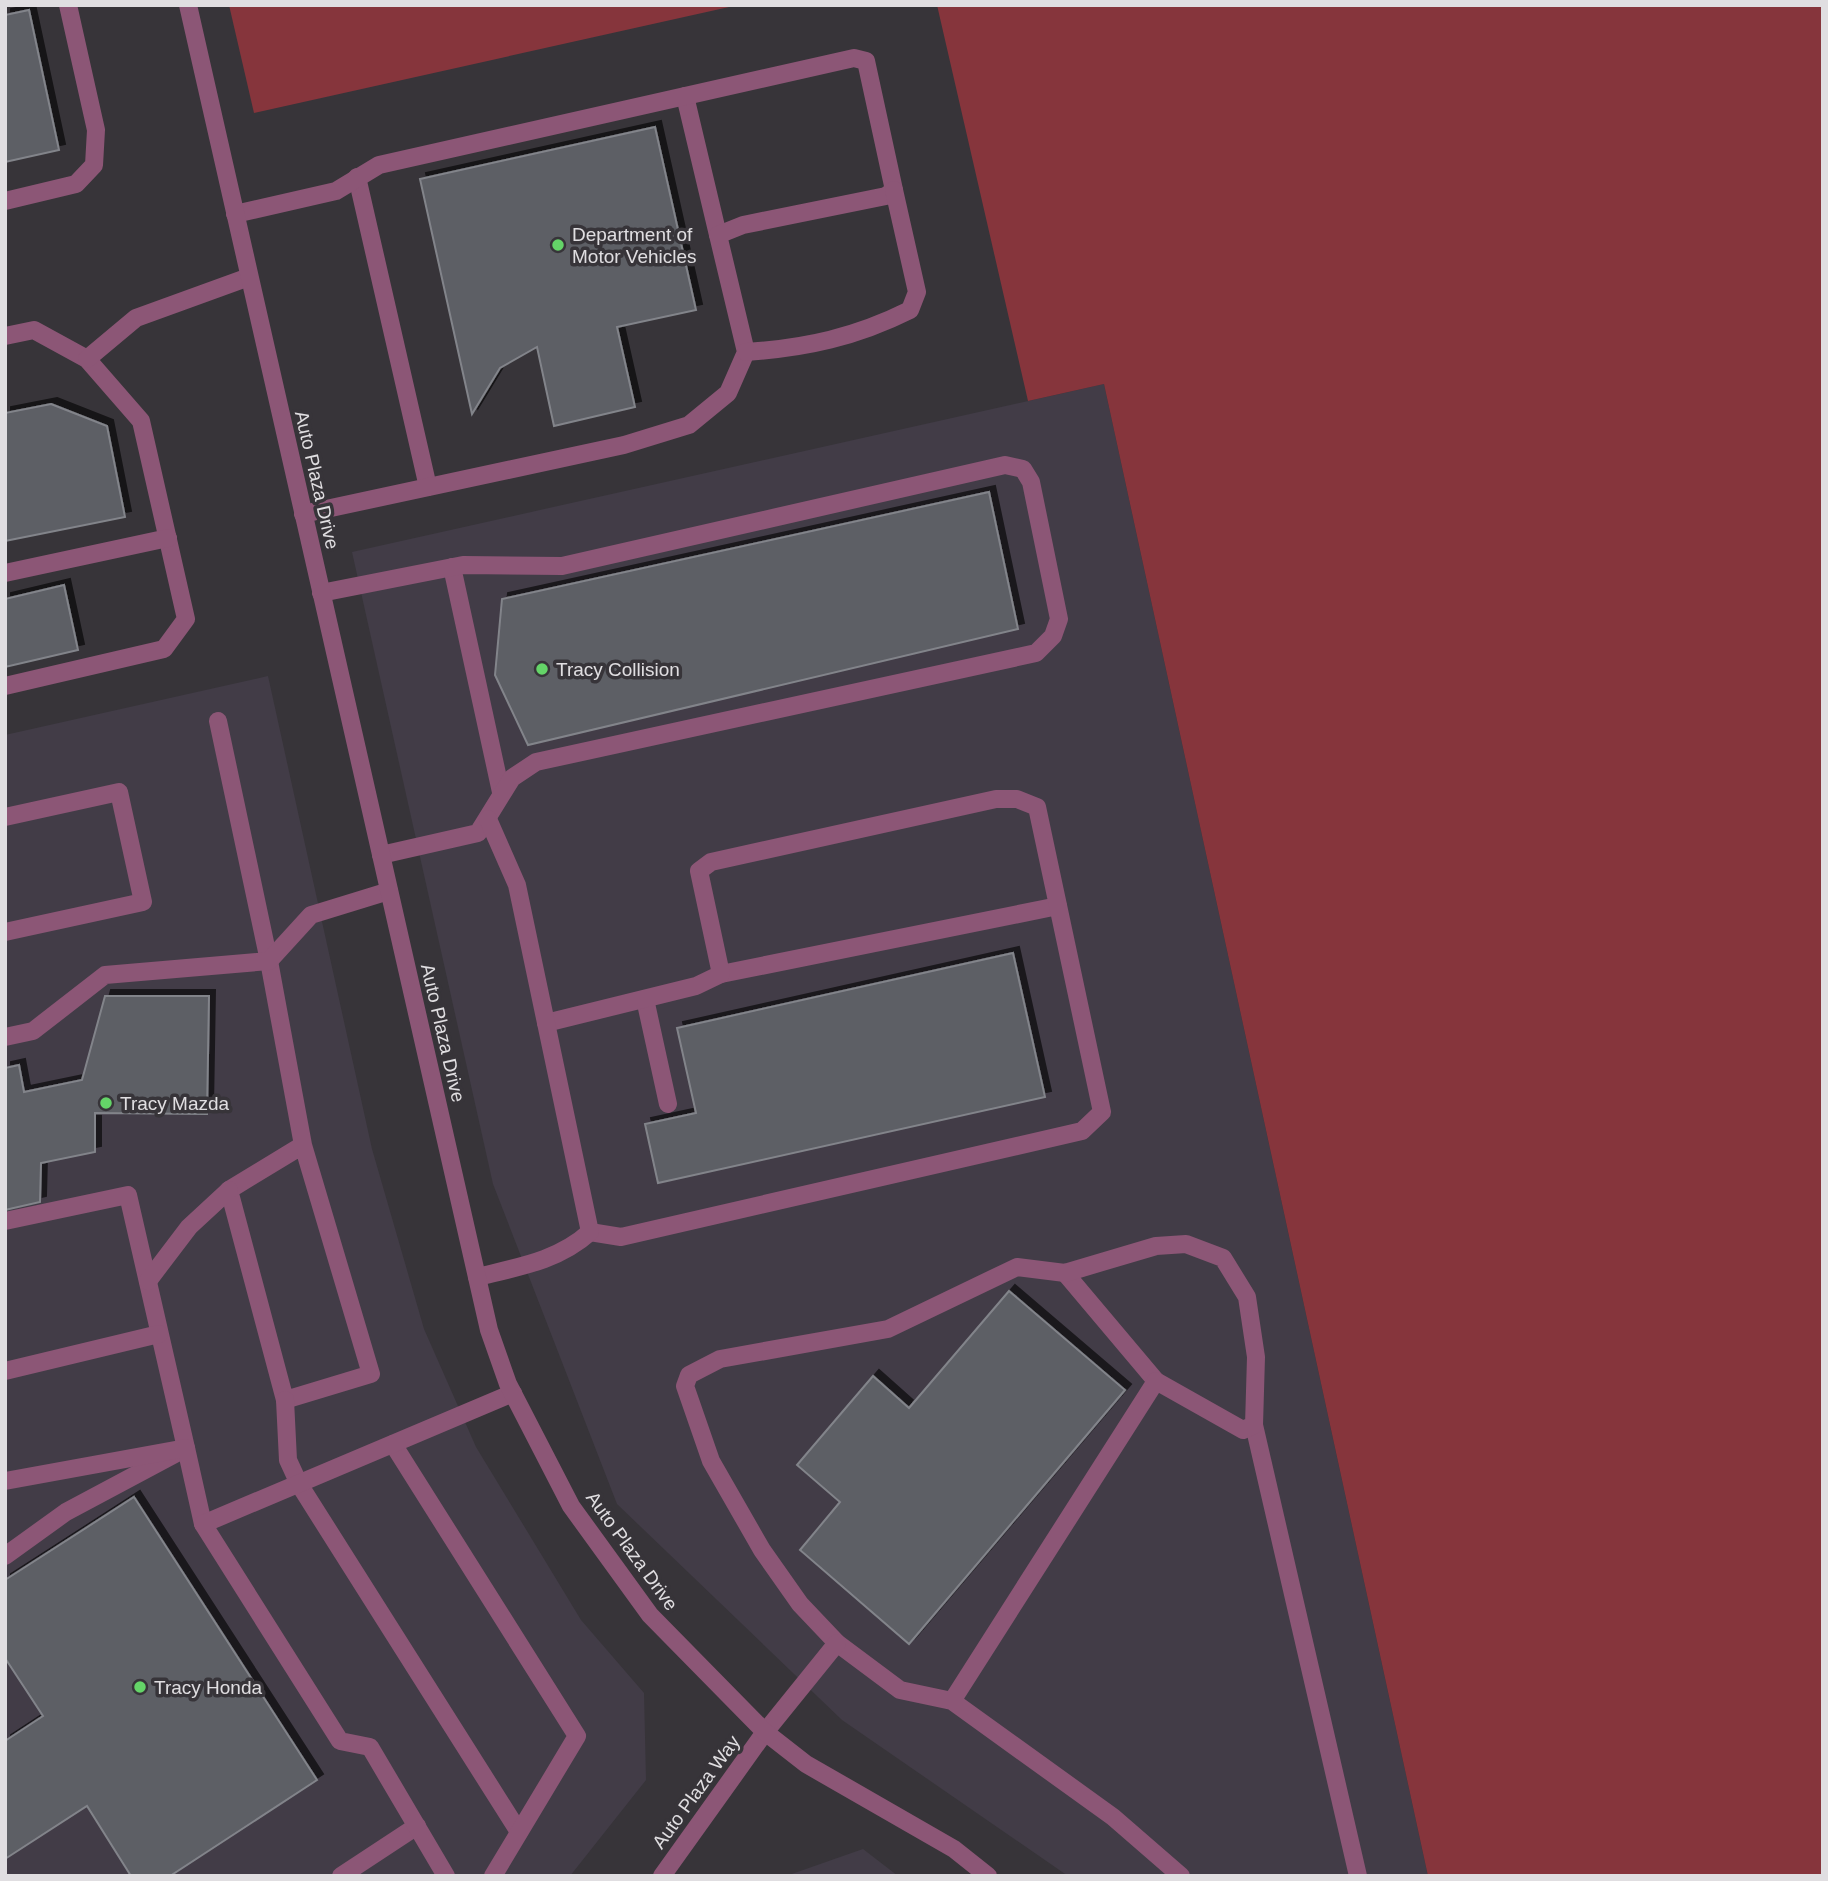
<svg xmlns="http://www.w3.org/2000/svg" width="1828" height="1881" font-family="Arial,sans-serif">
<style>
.built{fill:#423c47}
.green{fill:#86353c}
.building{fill:#5d5e65;stroke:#82848a;stroke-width:2;filter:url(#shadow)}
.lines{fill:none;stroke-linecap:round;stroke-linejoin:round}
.service{stroke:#8c5676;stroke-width:18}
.minor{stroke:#8c5676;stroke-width:18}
.tertiary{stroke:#8c5676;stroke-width:18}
.poi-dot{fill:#64d468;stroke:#373439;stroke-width:2.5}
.labels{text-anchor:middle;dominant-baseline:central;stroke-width:7;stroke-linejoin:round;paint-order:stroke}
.poi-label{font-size:19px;fill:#e0dee1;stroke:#373439;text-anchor:start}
.street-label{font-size:19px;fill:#e0dee1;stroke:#373439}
</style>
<defs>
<filter id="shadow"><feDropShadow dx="6" dy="-6" stdDeviation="0" flood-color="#0009"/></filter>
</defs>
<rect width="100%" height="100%" fill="#373439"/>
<g class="built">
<polygon points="1104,384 1428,1876 1068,1876 842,1720 617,1504 493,1184 352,552"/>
<polygon points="268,676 372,1149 424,1329 476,1447 581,1620 644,1693 646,1780 570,1876 5,1876 5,735"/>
<polygon points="863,1849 898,1876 786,1876"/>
</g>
<g class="green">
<polygon points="229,5 738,5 254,113"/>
<polygon points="937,5 1823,5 1823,1876 1428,1876 1104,384 1028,401"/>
</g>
<g class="building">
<polygon points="29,10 59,150 5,162 5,15"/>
<polygon points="655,127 696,310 617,327 635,407 554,426 537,347 500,368 472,414 420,179"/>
<polygon points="51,404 107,426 125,517 5,541 5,413"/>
<polygon points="989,492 1018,629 528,745 495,675 502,599"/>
<polygon points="64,585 78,650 5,667 5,599"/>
<polygon points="1013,953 1045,1097 658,1183 645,1124 696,1113 677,1028"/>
<polygon points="105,996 209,996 207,1114 95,1113 95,1152 41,1163 40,1202 5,1210 5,1068 19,1065 24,1092 82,1080"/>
<polygon points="1009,1291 1125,1390 909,1644 800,1550 840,1502 797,1465 873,1376 909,1408"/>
<polygon points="134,1497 317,1780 170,1876 131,1876 87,1806 5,1859 5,1741 43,1716 5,1658 5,1580"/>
</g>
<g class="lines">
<g class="service">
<polyline points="685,96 718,235"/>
<polyline points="357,177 428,487"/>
<polyline points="5,201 76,184 94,165 96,130 68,5"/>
<polyline points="235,214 336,191 379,165 854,58 866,61 894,190 886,196 743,225 718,235 746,352 728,393 689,425 624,445 303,514"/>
<polyline points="5,336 34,330 87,359 141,421 186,619 164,649 5,686"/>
<path d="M 746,352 C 806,348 856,337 910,310 L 917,292 L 894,190"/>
<polyline points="87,359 136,318 249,277"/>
<polyline points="452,567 501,792"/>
<polyline points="5,573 168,538"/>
<polyline points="321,593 463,565 562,566 1005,465 1023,469 1031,482 1059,619 1053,636 1036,653 536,762 512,778 478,833 381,855"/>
<polyline points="218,721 269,961 303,1145 371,1374 285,1400 229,1190 303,1145"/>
<polyline points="5,817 119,792 143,902 5,932"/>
<polyline points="721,974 1058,906"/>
<polyline points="645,999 668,1104"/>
<polyline points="546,1023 696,986 721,974 699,871 711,862 996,799 1017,799 1037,807 1102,1112 1082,1131 621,1237 590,1232"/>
<polyline points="5,1037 33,1031 105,975 269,961 311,915 389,891"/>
<polyline points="5,1221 128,1195 186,1448 66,1512 5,1556"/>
<polyline points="1065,1273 1156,1381"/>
<path d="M 477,1277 C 518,1267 558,1261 590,1232 L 517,885 L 488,819"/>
<polyline points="148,1281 189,1227 229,1190"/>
<polyline points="5,1371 159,1334"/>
<polyline points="285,1400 288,1460 299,1484 519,1832"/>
<polyline points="1254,1425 1358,1876"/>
<polyline points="393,1444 577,1736 493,1876"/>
<polyline points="5,1481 186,1448 203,1524"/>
<polyline points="952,1701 1156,1381 1243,1430 1254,1425 1256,1357 1247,1297 1223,1258 1186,1244 1156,1246 1065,1273 1017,1267 888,1329 720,1359 689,1375 685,1386 711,1461 762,1550 800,1604 837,1643 900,1690 952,1701 1113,1817 1181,1876"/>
<polyline points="765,1732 837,1643"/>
<polyline points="341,1876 417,1826"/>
<polyline points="446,1876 370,1747 340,1741 203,1524 513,1393"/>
</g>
<polyline class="minor" points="662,1876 765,1732"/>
<polyline class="tertiary" points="188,5 489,1330 508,1384 571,1506 650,1615 765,1732 806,1764 954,1849 988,1876"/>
</g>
<g class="poi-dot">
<circle cx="558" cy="245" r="7"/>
<circle cx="542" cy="669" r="7"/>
<circle cx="106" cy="1103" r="7"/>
<circle cx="140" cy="1687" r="7"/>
</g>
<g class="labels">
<g class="poi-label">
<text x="572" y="234">Department of<tspan x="572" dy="22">Motor Vehicles</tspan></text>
<text x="556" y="669">Tracy Collision</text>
<text x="120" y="1103">Tracy Mazda</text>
<text x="154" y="1687">Tracy Honda</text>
</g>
<g class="street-label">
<text transform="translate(317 480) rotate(77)">Auto Plaza Drive</text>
<text transform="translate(443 1033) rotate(77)">Auto Plaza Drive</text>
<text transform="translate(632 1551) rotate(54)">Auto Plaza Drive</text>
<text transform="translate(696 1792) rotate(-54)">Auto Plaza Way</text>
</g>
</g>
<rect width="1828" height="1881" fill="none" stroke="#e0dee1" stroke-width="14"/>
</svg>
